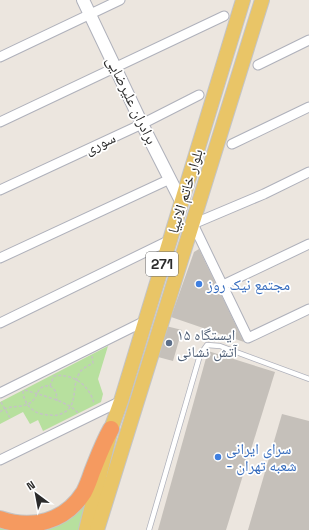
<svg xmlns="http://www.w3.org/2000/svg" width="309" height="530" font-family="'Space Grotesk','Noto Naskh Arabic',sans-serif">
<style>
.green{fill:#b7e09e}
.building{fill:#c5c0ba}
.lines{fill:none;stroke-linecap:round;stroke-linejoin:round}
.lane-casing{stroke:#afb1bb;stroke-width:6}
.street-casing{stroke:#afb1bb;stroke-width:11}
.secondary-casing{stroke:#afb1bb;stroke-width:14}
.primary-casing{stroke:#c4c4c4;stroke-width:16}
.highway-casing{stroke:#c4c4c4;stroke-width:18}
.path{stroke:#c4c4c4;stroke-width:1.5;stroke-dasharray:3 2;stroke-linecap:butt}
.lane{stroke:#fff;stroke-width:4.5}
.street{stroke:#fff;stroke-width:9}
.secondary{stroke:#fff;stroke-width:12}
.primary{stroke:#e9c567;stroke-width:14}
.highway{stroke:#f59a60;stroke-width:16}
.shop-dot{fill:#3f7fe0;stroke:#fff;stroke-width:1.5}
.service-dot{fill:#5c6f8a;stroke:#fff;stroke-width:1.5}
.labels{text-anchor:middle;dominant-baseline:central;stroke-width:3.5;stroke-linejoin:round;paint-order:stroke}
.shield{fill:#fff;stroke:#6b6b6b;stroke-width:1}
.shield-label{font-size:14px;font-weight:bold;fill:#2b2b2b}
.street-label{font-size:15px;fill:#2b2b2b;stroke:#fff}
.shop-label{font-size:15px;fill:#366cbe;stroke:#fff;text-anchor:start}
.service-label{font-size:15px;fill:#4e5e75;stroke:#fff;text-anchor:start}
</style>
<rect width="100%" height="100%" fill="#ece6df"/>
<g class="green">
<polygon points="108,346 98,379 103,394 101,402 43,431 38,420 30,424 23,412 0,424 0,402"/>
<polygon points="93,486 82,530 0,530 0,523 28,530"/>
</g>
<g class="building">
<polygon points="199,249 244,342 171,317 194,252"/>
<polygon points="166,326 182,330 173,361 158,357"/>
<polygon points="208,351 275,372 226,530 158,530"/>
<polygon points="282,414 309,421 309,530 248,530"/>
</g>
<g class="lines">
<defs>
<polyline id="lane" points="149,530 200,355 207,345 220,346 309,379"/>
<g id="street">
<polyline points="0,57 120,0"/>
<polyline points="258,65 309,40"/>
<polyline points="0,122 224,16"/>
<polyline points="232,144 309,107"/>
<polyline points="309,172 264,194 193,224 248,338 309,309"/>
<polyline points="0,190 142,124 199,95"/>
<polyline points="0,258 170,179"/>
<polyline points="223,285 309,244"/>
<polyline points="0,323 170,240"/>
<polyline points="0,393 145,321"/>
<polyline points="0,460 121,401"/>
</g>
<polyline id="secondary" points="83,0 142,124 181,201"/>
<g id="primary">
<polyline points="86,530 111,429 121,401 243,0"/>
<polyline points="97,530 262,0"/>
</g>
<path id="highway" d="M 0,519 C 32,530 65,522 84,492 C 87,486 90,478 92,472 C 98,457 103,443 111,429"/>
</defs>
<use href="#lane" class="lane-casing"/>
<use href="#street" class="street-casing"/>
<use href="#secondary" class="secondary-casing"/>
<use href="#primary" class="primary-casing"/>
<use href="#highway" class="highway-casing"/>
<g class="path">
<path d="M 50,386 L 54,376 C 73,373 89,385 94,403 L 93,404"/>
<path d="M 25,390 C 40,395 68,401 78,413"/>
<path d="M 23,391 C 23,398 27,406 33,410 C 38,414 45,415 51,415 C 55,416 59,415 63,413 C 79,405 71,387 79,374 C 82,368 88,366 93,363 L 92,356"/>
<polyline points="1,402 10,418"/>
<path d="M 0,412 C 9,404 20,409 30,403 C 38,398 36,387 46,386 C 51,385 53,388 56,392 L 57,401"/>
</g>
<use href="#lane" class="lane"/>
<use href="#street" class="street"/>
<use href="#secondary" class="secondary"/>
<use href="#primary" class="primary"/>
<use href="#highway" class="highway"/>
</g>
<g class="shop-dot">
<circle cx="199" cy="284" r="4"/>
<circle cx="218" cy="457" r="4"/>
</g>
<circle class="service-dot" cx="169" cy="343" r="4"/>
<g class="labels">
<rect class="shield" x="146" y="252" width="32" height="24" rx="3"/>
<g class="shield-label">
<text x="162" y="264">271</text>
</g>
<g class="street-label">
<text transform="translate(132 100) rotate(64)">برادران علیرضایی</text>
<text transform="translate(100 143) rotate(-25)">سوری</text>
<text transform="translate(185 191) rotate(-73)">بلوار خاتم الانبیا</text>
</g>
<g class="shop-label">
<text x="207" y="284">مجتمع نیک‌ روز</text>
<text x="226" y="448">سرای ایرانی<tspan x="226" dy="17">- شعبه تهران</tspan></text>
</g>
<g class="service-label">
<text x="177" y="334">ایستگاه ۱۵<tspan x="177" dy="17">آتش نشانی</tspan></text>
</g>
</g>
<g transform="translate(36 494) rotate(328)" stroke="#ffffff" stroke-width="3" paint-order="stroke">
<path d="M0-3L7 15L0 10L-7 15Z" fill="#2b2b2b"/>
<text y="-6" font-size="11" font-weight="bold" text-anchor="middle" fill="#2b2b2b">N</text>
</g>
</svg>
